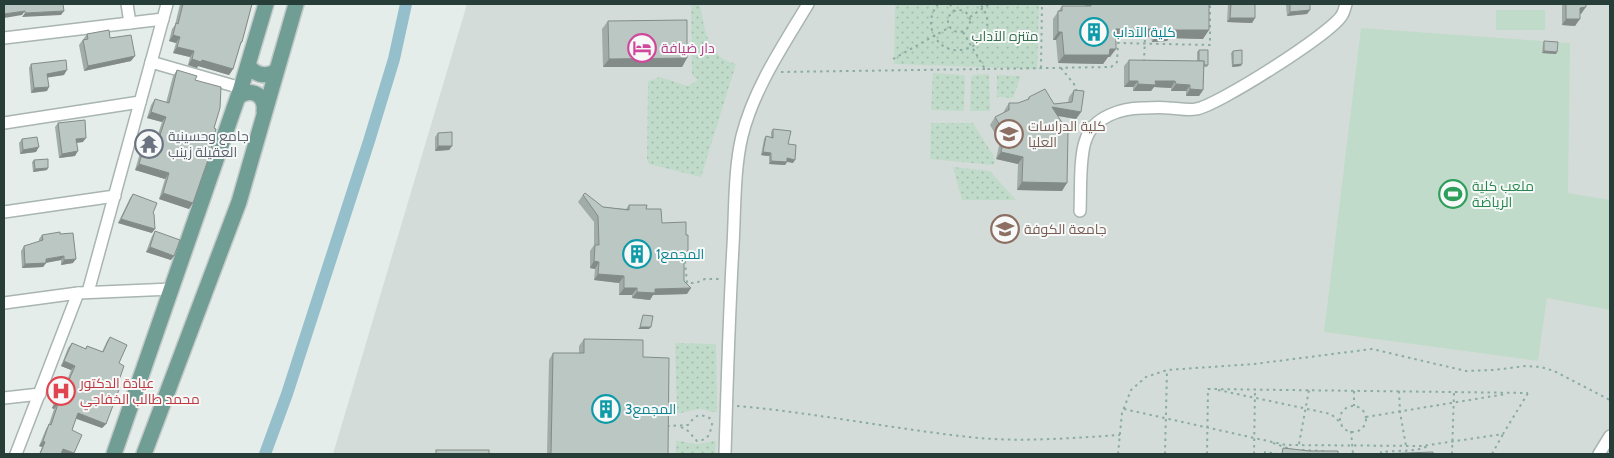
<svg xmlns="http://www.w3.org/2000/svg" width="1614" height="458" font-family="Cabin,Cairo,sans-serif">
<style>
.built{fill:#d4dcd9}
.green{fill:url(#green-dots)}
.pitch{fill:#c1dbca}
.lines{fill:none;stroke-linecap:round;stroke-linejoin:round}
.canal{stroke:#95bfca;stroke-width:12}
.minor-casing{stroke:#a8b5b1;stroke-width:14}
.major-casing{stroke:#c3c9c7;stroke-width:18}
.path{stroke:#8aaca3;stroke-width:2;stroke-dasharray:2.5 4;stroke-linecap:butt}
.minor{stroke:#fff;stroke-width:11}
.major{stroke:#709d94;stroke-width:15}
.wall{fill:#a1aba8}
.shaded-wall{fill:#838b88}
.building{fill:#bbc7c3;stroke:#838b88}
.labels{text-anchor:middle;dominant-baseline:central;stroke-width:4;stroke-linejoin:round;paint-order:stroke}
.culture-label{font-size:14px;fill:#0d838f;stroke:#f6f9f8;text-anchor:start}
.park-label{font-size:14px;fill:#366f4f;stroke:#f6f9f8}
.hotel-label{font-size:14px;fill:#b23c85;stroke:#f6f9f8;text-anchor:start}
.education-label{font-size:14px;fill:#785e54;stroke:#f6f9f8;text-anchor:start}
.worship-label{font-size:14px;fill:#5b616d;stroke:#f6f9f8;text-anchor:start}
.leisure-label{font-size:14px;fill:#27864d;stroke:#f6f9f8;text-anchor:start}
.health-label{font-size:14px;fill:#be3a42;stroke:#f6f9f8;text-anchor:start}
</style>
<defs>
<pattern id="green-dots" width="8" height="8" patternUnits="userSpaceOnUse" patternTransform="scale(1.25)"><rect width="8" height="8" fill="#c1dbca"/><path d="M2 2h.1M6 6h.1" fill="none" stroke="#a6bdae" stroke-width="1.8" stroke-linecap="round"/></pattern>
</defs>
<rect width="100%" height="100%" fill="#e5edea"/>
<polygon class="built" points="467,4 1610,4 1610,454 333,454"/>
<g class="green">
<path d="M 691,4 L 700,4 C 704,28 708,58 736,64 L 701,177 L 649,164 L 647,160 L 648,81 L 660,77 L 688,86 L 698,80 L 692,75 Z"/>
<polygon points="895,4 1039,4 1037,69 894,64"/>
<polygon points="933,73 964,75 965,77 964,111 931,110"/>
<polygon points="989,74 990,111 970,111 971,78 973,75"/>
<polygon points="997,75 1021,76 1013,98 997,97"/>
<polygon points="931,123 973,123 993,155 995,163 993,165 930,159"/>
<polygon points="953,167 990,171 1016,200 962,200"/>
<path d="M 675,343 L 716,344 L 717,412 C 710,413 706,409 699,409 C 692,410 686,413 677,413 Z"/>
<path d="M 676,441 C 686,441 690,444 698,444 C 704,444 709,441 716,441 L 715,454 L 676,454 Z"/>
</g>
<g class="pitch">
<rect x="1496" y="10" width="49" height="20"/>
<polygon points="1361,28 1570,43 1568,193 1610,200 1610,310 1547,298 1538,361 1324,332"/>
</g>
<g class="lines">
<polyline class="canal" points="265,454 287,394 369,141 394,59 406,4"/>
<defs>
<g id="minor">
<polyline points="127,4 130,23"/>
<polyline points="4,38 163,19"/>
<polyline points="151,62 241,88"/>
<polyline points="4,123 140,102"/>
<path d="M 1080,211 C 1081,192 1079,156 1086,139 C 1093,117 1122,108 1142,108 C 1151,108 1160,107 1169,108 C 1177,108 1187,111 1196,109 C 1217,106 1332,33 1342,15 C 1344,12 1345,7 1346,4"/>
<polyline points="4,212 115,196"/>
<polyline points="88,292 167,4"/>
<polyline points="4,303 78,293 172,289"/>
<polyline points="4,398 40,394"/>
<polyline points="16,454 78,293"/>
<path d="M 725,454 C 727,385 729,315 733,246 C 735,211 734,169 742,136 C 754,88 783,46 808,4"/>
<polyline points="1599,454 1610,436"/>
</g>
<g id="major">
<path d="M 248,65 C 255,75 265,78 276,71"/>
<path d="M 238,97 C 251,87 266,95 264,111"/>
<polyline points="114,454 241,88 266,4"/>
<polyline points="144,454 239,202 296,4"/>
</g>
</defs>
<use href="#minor" class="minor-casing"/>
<use href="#major" class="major-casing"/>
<g class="path">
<path d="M 938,4 C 931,13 929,23 933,33 C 949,71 1008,39 980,4"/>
<polyline points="950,4 954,11"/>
<circle cx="959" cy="21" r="11"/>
<polyline points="970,17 989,4"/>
<polyline points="963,32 985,69 1111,67 1117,62 1118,43 1210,45 1210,4"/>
<polyline points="893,59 950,27"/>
<polyline points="1144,62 1145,37"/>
<polyline points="1041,68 1042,4"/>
<polyline points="1061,68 1074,84 1077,92"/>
<polyline points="781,72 985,69"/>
<polyline points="685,261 687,283 696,283 705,279 720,279"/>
<polyline points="1218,390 1331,414 1342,424"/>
<polyline points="1354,391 1354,406"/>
<polyline points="1399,391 1400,412 1406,446"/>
<path d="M 737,406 C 818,413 898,430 979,438 C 1025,442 1073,438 1120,435"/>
<circle cx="1353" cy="419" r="13"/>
<polyline points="1124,409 1286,445 1422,446 1503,434 1528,393"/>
<polyline points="1366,417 1506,394"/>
<path d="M 667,426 L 688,425 C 698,412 700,414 714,420"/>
<path d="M 681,427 L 688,431 L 697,441 C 711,440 710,431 713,420"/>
<polyline points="1351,431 1353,454"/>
<polyline points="1273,443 1293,450"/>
<polyline points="1299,444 1309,390"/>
<polyline points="1302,450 1324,451 1324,454"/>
<polyline points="1118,454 1122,413 1131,390 1146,377 1167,370 1254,364 1372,349 1466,371 1493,370 1526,366 1541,367 1554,371 1610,400"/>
<polyline points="1165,454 1167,370"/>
<polyline points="1207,454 1208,389 1528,393"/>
<polyline points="1254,454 1255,389"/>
<polyline points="1265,454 1265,452 1278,454"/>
<polyline points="1381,454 1381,452 1416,450 1429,446"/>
<polyline points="1436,454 1442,454"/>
<polyline points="1452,454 1454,392"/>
<polyline points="1492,454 1503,434"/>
</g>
<use href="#minor" class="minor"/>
<use href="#major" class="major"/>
</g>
<g class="wall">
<polygon points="180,4 252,4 242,42 240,46 233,69 229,75 198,66 197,68 188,65 190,57 173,53 176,43 169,41 172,29 175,25"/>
<polygon points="1085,4 1209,4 1203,39 1169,38 1167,41 1152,42 1151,37 1116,37 1110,57 1108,57 1103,64 1058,63 1056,40 1053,40 1053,19 1062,6 1085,6"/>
<polygon points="1228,4 1255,4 1255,18 1252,23 1227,22"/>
<polygon points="1286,4 1310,4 1310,10 1307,14 1287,16"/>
<polygon points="1562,4 1586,4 1581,14 1580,14 1575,26 1562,25"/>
<polygon points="608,21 687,58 682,67 603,67 602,29"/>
<polygon points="87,34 110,38 131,61 84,71 79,45"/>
<polygon points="1544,41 1557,52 1556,54 1542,53 1543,44"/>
<polygon points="1199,50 1208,65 1207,67 1204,67 1203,90 1199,96 1186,96 1186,91 1171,91 1171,88 1154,87 1151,91 1133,91 1133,87 1124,87 1124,66 1129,60 1197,61 1197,52"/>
<polygon points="1233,51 1241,66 1232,67 1231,53"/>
<polygon points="31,64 64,75 48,77 47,91 31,93 29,68"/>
<polygon points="177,70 195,80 189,209 159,199 165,179 135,170 142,146 146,141 155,143 162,122 147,118 151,105 155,99 166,103 173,76"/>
<polygon points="1074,90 1081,112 1076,119 1058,116 1062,191 1017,190 1018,164 996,159 1000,142 990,125 995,117 1004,113 1004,111 1009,103 1018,103 1027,100 1029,97 1054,104 1068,103 1069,97"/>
<polygon points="58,123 83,142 76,143 75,156 59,158 55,127"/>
<polygon points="773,129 788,144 793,163 787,162 785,165 769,164 769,156 761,155 764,139 766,136 771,137 771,132"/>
<polygon points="438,133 452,146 449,150 435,151 435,137"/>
<polygon points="22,139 36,152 20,154 19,143"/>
<polygon points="34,160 47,170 33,172 32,162"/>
<polygon points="133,194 152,233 118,223 130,198"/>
<polygon points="583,195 603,207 626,209 629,205 646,209 662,223 686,235 688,251 684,257 684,281 687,294 653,295 650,300 632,298 632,295 619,295 619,283 594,280 595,269 590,268 590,251 594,245 594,222 578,202"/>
<polygon points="155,231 171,260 146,252 152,236"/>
<polygon points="42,235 73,263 61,265 61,260 46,263 43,267 22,268 21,251 24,246 39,242 39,239"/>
<polygon points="110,337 119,363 117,386 106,424 102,428 76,418 72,430 73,454 39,454 42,447 39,446 46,429 49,424 54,409 52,408 58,390 61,385 65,386 71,370 61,366 68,348 72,343 85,349 87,346 102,352 107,341"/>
<polygon points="584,339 643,357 668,454 547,454 549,360 553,353 579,353 579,346"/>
</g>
<g class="shaded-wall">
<polygon points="1586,7 1581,14 1576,14 1580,8"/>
<polygon points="1310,10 1307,14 1287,16 1290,12"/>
<polygon points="25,11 22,15 4,18 4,14"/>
<polygon points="64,11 61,15 22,17 25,13"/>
<polygon points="1230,18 1255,18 1252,23 1227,22"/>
<polygon points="1566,19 1580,19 1575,26 1562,25"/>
<polygon points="1116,29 1157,29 1151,37 1110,37"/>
<polygon points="1173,30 1209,30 1203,39 1169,38 1167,41 1152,42 1157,33"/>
<polygon points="1058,32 1062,32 1056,40 1053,40"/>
<polygon points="173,35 180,37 176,43 169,41"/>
<polygon points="177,47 194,51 190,57 173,53"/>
<polygon points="1110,49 1116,49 1110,57 1108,57 1103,64 1058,63 1064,55"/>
<polygon points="1544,51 1557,52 1556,54 1542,53"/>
<polygon points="135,56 131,61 84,71 88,66"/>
<polygon points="687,58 682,67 603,67 609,59"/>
<polygon points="192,59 202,60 233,69 229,75 198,66 197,68 188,65"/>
<polygon points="1242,64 1241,66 1232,67 1233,65"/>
<polygon points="67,70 64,75 45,78 47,74"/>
<polygon points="1129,81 1138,81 1133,87 1124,87"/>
<polygon points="1155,81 1175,81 1171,88 1154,87 1151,91 1133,91 1138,84"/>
<polygon points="1176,84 1190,85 1186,91 1171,91"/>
<polygon points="49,87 47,91 31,93 34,88"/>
<polygon points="1190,89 1203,90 1199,96 1186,96"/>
<polygon points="1052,107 1081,112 1076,119 1047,114"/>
<polygon points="151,112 166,117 162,122 147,118"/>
<polygon points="86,138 83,142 73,143 76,139"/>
<polygon points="438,146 452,146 449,150 435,151"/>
<polygon points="39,147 36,152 20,154 23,150"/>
<polygon points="78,151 75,156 59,158 62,154"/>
<polygon points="763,152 771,153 769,156 761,155"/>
<polygon points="1001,152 1023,157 1018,164 996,159"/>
<polygon points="787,158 795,160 793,163 785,161"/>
<polygon points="771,161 787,162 785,165 769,164"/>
<polygon points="139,164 169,173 165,179 135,170"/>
<polygon points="48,168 47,170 33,172 35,169"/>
<polygon points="1022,182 1067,183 1062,191 1017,190"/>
<polygon points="163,193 193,203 189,209 159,199"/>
<polygon points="121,219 155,229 152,233 118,223"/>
<polygon points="150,247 174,256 171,260 146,252"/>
<polygon points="64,256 61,260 44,263 46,263 43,267 22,268 25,264"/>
<polygon points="76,259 73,263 61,265 64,260"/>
<polygon points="594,261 599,262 595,269 590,268"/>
<polygon points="598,274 624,276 619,283 594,280"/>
<polygon points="624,288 637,288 632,295 619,295"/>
<polygon points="691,288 687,294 653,295 650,300 632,298 637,292 655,289"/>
<polygon points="640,327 651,327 649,329 638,329"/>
<polygon points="64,361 75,366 71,370 61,366"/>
<polygon points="55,404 58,404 54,409 52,408"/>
<polygon points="78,413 106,424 102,428 74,418"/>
<polygon points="43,441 45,442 42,447 39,446"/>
<polygon points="63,449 74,453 73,454 61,454"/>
</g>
<g class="building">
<polygon points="4,4 63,4 64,11 25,13 25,11 4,14"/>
<polygon points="183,4 252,4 242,42 241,42 233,69 202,60 201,62 192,59 194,51 177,47 180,37 173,35 176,23 178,24"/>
<polygon points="1091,4 1209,4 1209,30 1173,30 1172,33 1157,33 1157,29 1116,29 1116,49 1110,49 1109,55 1064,55 1062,32 1058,32 1058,11 1062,11 1062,6 1091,6"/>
<polygon points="1231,4 1255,4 1255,18 1230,18"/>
<polygon points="1290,4 1310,4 1310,10 1290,12"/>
<polygon points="1566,4 1586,4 1586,7 1580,8 1580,19 1566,19"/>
<polygon points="687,20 687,58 609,59 608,21"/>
<polygon points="109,30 110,38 131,35 135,56 88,66 83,40 88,39 87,34"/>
<polygon points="1544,41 1558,42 1557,52 1544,51"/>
<polygon points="1199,50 1208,50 1208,65 1204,65 1204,61 1199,61"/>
<polygon points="1242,50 1242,64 1233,65 1233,51"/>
<polygon points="66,60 67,70 47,74 49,87 34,88 31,64"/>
<polygon points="1129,60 1204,61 1203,90 1190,89 1190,85 1176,84 1175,81 1155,81 1156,85 1138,84 1138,81 1129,81"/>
<polygon points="177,70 197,76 195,80 221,87 220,108 214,128 216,129 209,157 193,203 163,193 169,173 139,164 146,141 157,144 166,117 151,112 155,99 169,103"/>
<polygon points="1045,89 1054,104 1072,102 1074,90 1084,91 1081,112 1052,107 1068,132 1067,183 1022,182 1023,157 1001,152 1005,134 995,117 1009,110 1009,103 1018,103 1029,99 1029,97"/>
<polygon points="85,120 86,138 76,139 78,151 62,154 58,123"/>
<polygon points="773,129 791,131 788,144 796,145 795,160 787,158 787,162 771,161 771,153 763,152 766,136 773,138"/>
<polygon points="452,132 452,146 438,146 438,133"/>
<polygon points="37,137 39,147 23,150 22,139"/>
<polygon points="48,159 48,168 35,169 34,160"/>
<polygon points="585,193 603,207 629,210 629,205 647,205 646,209 661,209 662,223 686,222 686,235 688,235 688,251 684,253 684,281 691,288 655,289 655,293 637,292 637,288 624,288 624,276 598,274 599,262 594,261 595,245 599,245 598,216 583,195"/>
<polygon points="133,194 157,203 153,213 154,214 155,229 121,219"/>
<polygon points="155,231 180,240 174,256 150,247"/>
<polygon points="60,232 60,234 73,233 76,259 64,260 64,256 46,259 46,263 25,264 24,246 43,240 42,235"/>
<polygon points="643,315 653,316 651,327 640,327"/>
<polygon points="110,337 127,345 119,363 124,366 117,386 120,387 106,424 78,413 72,430 82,435 74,453 63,449 61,454 40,454 45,442 43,441 49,424 51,425 58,404 55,404 61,385 66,387 75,366 64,361 72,343 86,349 87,346 103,352"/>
<polygon points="584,339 643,340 643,357 669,358 668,454 551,454 553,353 584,353"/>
<polygon points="1283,448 1310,451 1338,451 1338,454 1282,454"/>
<rect x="436" y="450" width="53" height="4"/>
<polygon points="1433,452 1433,454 1380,454"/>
</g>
<defs>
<symbol id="building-ring" viewBox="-11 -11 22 22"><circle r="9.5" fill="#f6f9f8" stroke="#0f9aa8" stroke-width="1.5"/><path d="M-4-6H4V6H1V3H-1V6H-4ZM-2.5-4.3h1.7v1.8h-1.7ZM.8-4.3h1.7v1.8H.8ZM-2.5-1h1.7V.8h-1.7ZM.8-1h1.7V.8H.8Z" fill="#0f9aa8"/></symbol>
<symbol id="hotel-ring" viewBox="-11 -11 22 22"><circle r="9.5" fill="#f6f9f8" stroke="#d1479c" stroke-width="1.5"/><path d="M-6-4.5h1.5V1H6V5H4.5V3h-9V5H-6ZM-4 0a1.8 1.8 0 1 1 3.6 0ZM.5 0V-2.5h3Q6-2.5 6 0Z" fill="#d1479c"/></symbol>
<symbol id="university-ring" viewBox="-11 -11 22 22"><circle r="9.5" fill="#f6f9f8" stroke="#8d6e63" stroke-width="1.5"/><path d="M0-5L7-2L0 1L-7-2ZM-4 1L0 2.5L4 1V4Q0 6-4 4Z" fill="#8d6e63"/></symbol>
<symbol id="temple-ring" viewBox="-11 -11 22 22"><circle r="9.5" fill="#f6f9f8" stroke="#6b7280" stroke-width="1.5"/><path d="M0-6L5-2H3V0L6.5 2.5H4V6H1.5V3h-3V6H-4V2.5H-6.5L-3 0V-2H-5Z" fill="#6b7280"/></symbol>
<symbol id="stadium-ring" viewBox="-11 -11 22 22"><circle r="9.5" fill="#f6f9f8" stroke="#2e9e5b" stroke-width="1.5"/><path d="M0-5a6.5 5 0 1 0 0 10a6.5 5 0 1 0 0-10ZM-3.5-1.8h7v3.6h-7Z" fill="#2e9e5b"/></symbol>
<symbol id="hospital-ring" viewBox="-11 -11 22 22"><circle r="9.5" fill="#f6f9f8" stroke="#e0444e" stroke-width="1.5"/><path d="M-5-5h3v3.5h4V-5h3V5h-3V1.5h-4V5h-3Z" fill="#e0444e"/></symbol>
</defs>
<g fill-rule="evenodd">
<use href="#building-ring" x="1078" y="16" width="32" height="32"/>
<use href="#hotel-ring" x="626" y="32" width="32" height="32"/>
<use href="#university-ring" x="993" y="118" width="32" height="32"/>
<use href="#temple-ring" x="133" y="128" width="32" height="32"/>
<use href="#stadium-ring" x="1437" y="178" width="32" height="32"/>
<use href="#university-ring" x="989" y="213" width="32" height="32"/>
<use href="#building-ring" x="621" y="238" width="32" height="32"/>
<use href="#hospital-ring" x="45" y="375" width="32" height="32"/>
<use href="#building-ring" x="590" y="393" width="32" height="32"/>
</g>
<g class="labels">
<g class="culture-label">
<text x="1113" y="32">كلية الآداب</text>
<text x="656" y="254">المجمع1</text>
<text x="625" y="409">المجمع3</text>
</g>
<g class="park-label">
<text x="1005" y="36">متنزه الآداب</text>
</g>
<g class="hotel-label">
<text x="661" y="48">دار ضيافة</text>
</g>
<g class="education-label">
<text x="1028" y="126">كلية الدراسات<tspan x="1028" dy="16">العليا</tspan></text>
<text x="1024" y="229">جامعة الكوفة</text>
</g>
<g class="worship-label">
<text x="168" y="136">جامع وحسينية<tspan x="168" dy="16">العقيلة زينب</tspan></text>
</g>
<g class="leisure-label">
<text x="1472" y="186">ملعب كلية<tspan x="1472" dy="16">الرياضة</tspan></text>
</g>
<g class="health-label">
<text x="80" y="383">عيادة الدكتور<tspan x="80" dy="16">محمد طالب الخفاجي</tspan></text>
</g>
</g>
<rect width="1614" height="458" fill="none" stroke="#273d38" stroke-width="10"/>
</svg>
